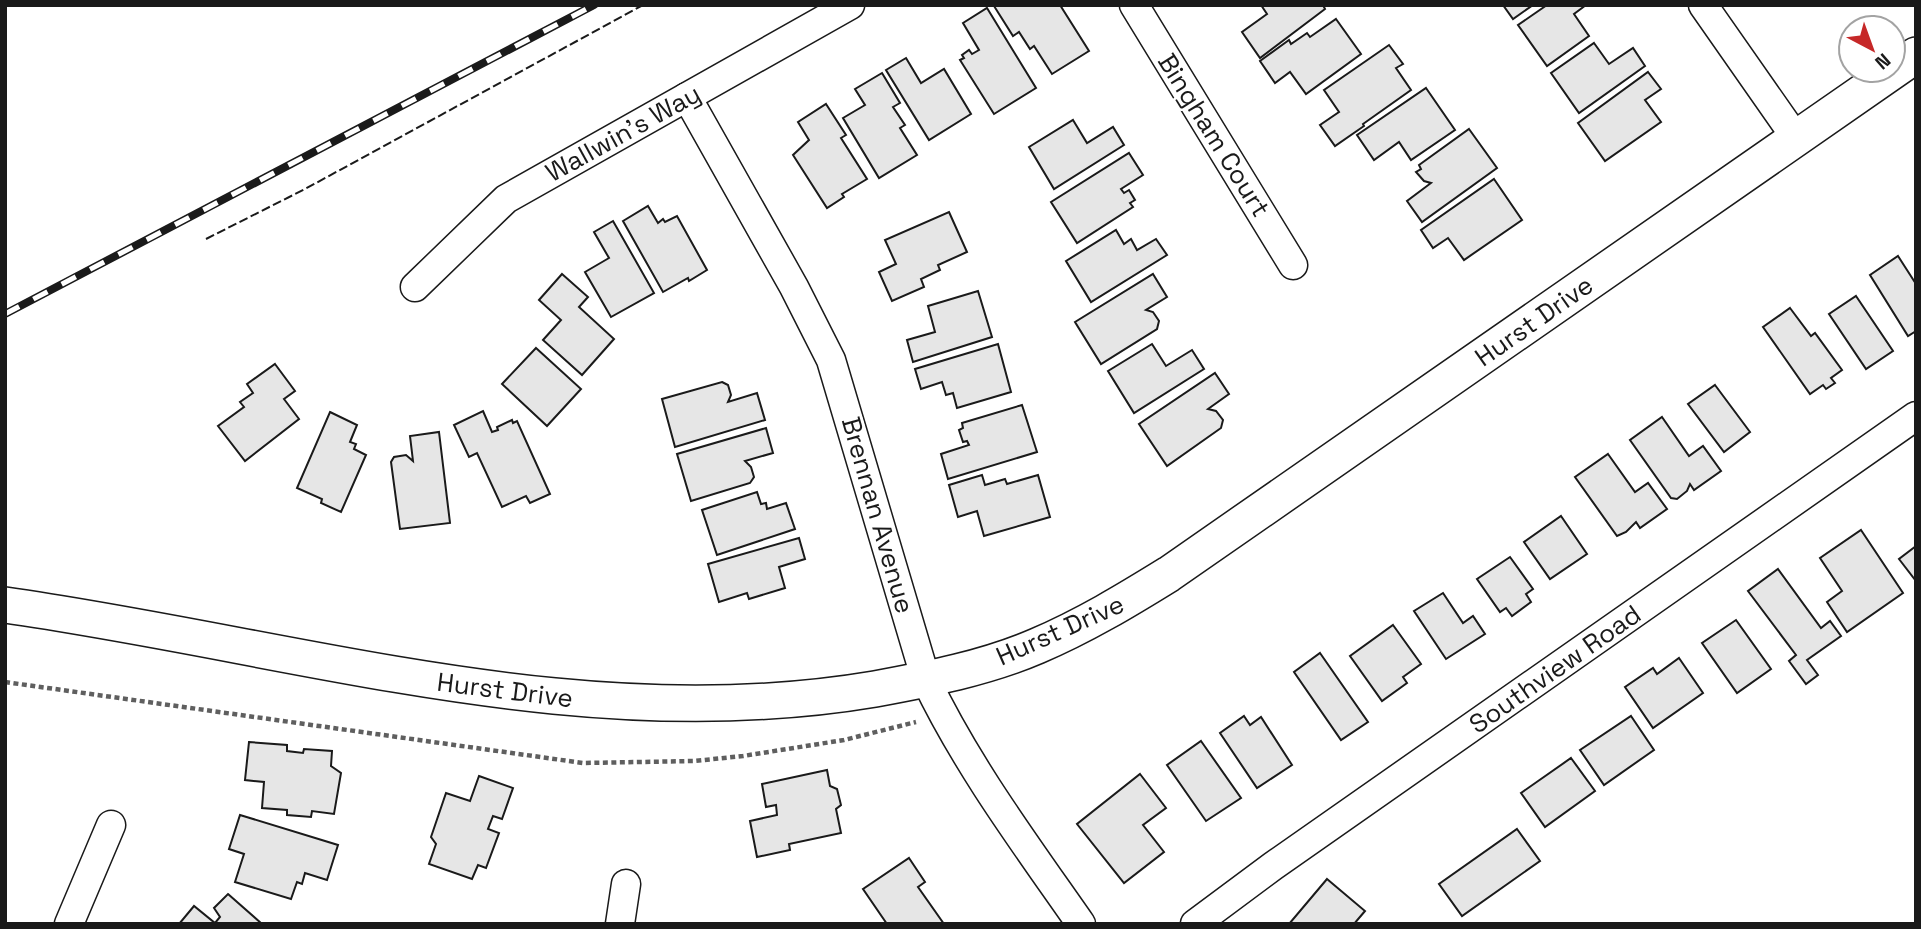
<svg xmlns="http://www.w3.org/2000/svg" width="1921" height="929" font-family="'Space Grotesk',sans-serif">
<style>
.building{fill:#e6e6e6;stroke:#1a1a1a;stroke-width:2}
.lines{fill:none;stroke-linecap:round;stroke-linejoin:round}
.minor-casing{stroke:#1a1a1a;stroke-width:31}
.tertiary-casing{stroke:#1a1a1a;stroke-width:38}
.path{stroke:#5f5f5f;stroke-width:4.5;stroke-dasharray:5 3.5;stroke-linecap:butt}
.minor{stroke:#fff;stroke-width:28}
.tertiary{stroke:#fff;stroke-width:35}
.rail-casing{stroke:#1a1a1a;stroke-width:8}
.rail{stroke:#fff;stroke-width:5;stroke-dasharray:16;stroke-linecap:butt}
.fence{stroke:#1a1a1a;stroke-width:2;stroke-dasharray:9 3.5;stroke-linecap:butt}
.labels{text-anchor:middle;dominant-baseline:central;stroke-width:5;stroke-linejoin:round;paint-order:stroke}
.street-label{font-size:26px;fill:#1a1a1a;stroke:#fff}
</style>
<rect width="100%" height="100%" fill="#fff"/>
<g class="building">
<polygon points="996,5 1060,5 1089,51 1052,74 1034,46 1030,49 1019,32 1013,36 994,6"/>
<polygon points="1261,5 1323,5 1325,9 1260,58 1242,32 1267,14"/>
<polygon points="1503,5 1533,5 1513,19"/>
<polygon points="1547,5 1586,5 1574,14 1589,36 1547,66 1518,25"/>
<polygon points="987,8 1036,88 994,114 960,60 964,58 962,55 969,50 972,54 979,50 963,23"/>
<polygon points="1336,19 1361,54 1306,94 1290,72 1275,83 1260,61 1289,40 1291,44 1307,33 1310,37"/>
<polygon points="1594,43 1609,64 1633,48 1645,66 1579,113 1551,73"/>
<polygon points="1389,45 1403,64 1396,68 1411,90 1363,124 1364,126 1335,146 1320,125 1339,112 1324,90"/>
<polygon points="906,58 921,83 944,69 971,114 929,140 886,70"/>
<polygon points="1648,72 1661,89 1645,100 1661,122 1605,161 1578,123"/>
<polygon points="882,73 900,103 893,107 905,125 900,128 917,155 879,178 843,118 865,105 855,89"/>
<polygon points="1426,88 1455,130 1411,160 1399,142 1374,160 1357,135"/>
<polygon points="826,104 846,135 841,138 867,179 842,194 844,197 827,208 793,155 809,140 798,122"/>
<polygon points="1073,120 1087,143 1113,127 1124,145 1054,189 1029,147"/>
<polygon points="1469,129 1497,168 1422,222 1407,201 1431,183 1424,181 1416,172 1421,169 1419,165"/>
<polygon points="1129,153 1143,175 1121,189 1124,193 1129,190 1135,200 1130,203 1133,207 1077,243 1051,202"/>
<polygon points="1494,179 1522,220 1464,260 1448,238 1433,248 1421,230"/>
<polygon points="648,206 658,223 663,219 665,222 677,216 707,270 689,281 688,278 663,292 623,221"/>
<polygon points="949,212 967,252 938,265 940,270 921,279 924,287 892,301 879,272 896,264 885,240"/>
<polygon points="613,221 654,293 611,317 585,272 609,258 594,232"/>
<polygon points="1116,230 1124,244 1131,239 1137,250 1156,239 1167,255 1091,302 1066,261"/>
<polygon points="1898,256 1916,284 1916,331 1908,336 1870,275"/>
<polygon points="562,274 588,297 579,307 614,339 582,375 543,340 561,320 539,300"/>
<polygon points="1153,274 1167,297 1146,310 1153,312 1159,321 1157,329 1101,364 1075,322"/>
<polygon points="978,291 992,337 913,362 907,340 935,332 928,306"/>
<polygon points="1856,296 1893,351 1866,369 1829,314"/>
<polygon points="1790,308 1811,336 1815,333 1842,370 1831,378 1835,383 1826,389 1823,385 1810,394 1763,327"/>
<polygon points="998,344 1011,392 957,408 953,393 946,395 942,382 921,389 915,369"/>
<polygon points="1152,344 1166,366 1192,350 1204,369 1134,413 1108,371"/>
<polygon points="536,348 581,389 547,426 502,384"/>
<polygon points="275,364 295,391 284,399 299,419 245,461 218,426 244,407 240,402 253,393 247,384"/>
<polygon points="1215,373 1229,394 1208,409 1216,411 1223,420 1221,428 1167,466 1139,424"/>
<polygon points="722,382 728,385 731,395 728,402 757,393 765,420 675,447 662,399"/>
<polygon points="1715,385 1750,432 1724,452 1688,404"/>
<polygon points="1022,405 1037,452 948,479 941,454 969,445 967,441 963,442 959,430 963,428 962,423"/>
<polygon points="483,411 492,432 498,430 497,427 512,420 513,423 517,421 550,494 530,503 526,496 502,507 477,453 469,457 454,425"/>
<polygon points="330,412 357,425 350,442 356,444 354,449 366,455 341,512 321,503 322,499 297,488"/>
<polygon points="1662,417 1689,456 1703,446 1721,471 1694,490 1690,484 1687,491 1677,499 1671,498 1630,440"/>
<polygon points="766,428 773,453 745,461 751,467 754,477 750,483 691,501 677,454"/>
<polygon points="439,432 450,523 400,529 391,462 394,457 406,455 413,461 410,436"/>
<polygon points="1608,454 1635,492 1648,483 1667,509 1640,528 1636,522 1626,532 1617,536 1575,477"/>
<polygon points="982,475 985,485 1005,479 1007,484 1038,475 1050,517 984,536 977,511 958,517 949,485"/>
<polygon points="757,492 761,504 766,503 767,509 786,503 795,529 717,555 702,510"/>
<polygon points="1561,516 1587,554 1550,579 1524,542"/>
<polygon points="1861,530 1903,593 1847,632 1827,602 1842,591 1820,558"/>
<polygon points="799,538 805,559 779,567 785,588 749,599 747,593 719,602 708,564"/>
<polygon points="1916,546 1916,581 1899,559"/>
<polygon points="1510,557 1533,589 1526,594 1531,602 1512,616 1506,608 1500,612 1477,579"/>
<polygon points="1778,569 1821,628 1830,621 1841,636 1807,660 1818,675 1806,684 1789,661 1796,655 1748,591"/>
<polygon points="1443,593 1463,623 1473,616 1485,634 1446,659 1414,611"/>
<polygon points="1736,620 1771,669 1737,693 1702,643"/>
<polygon points="1393,625 1421,664 1403,677 1407,683 1382,701 1350,656"/>
<polygon points="1320,653 1368,722 1341,740 1294,672"/>
<polygon points="1679,658 1703,693 1653,728 1625,687 1653,668 1657,674"/>
<polygon points="1244,716 1250,725 1261,717 1292,765 1257,788 1220,733"/>
<polygon points="1631,716 1654,750 1604,785 1580,750"/>
<polygon points="1201,741 1241,798 1206,821 1167,765"/>
<polygon points="249,742 287,745 287,751 303,753 304,749 332,751 331,766 341,773 334,814 312,811 311,817 287,815 287,810 262,808 264,782 245,780"/>
<polygon points="1571,758 1595,791 1545,827 1521,793"/>
<polygon points="827,770 830,786 837,789 841,805 836,809 841,833 789,844 790,850 757,857 750,821 777,815 776,805 766,807 762,784"/>
<polygon points="1140,774 1166,808 1143,825 1164,852 1124,883 1077,824"/>
<polygon points="479,776 513,788 502,819 493,816 488,829 499,833 486,868 478,865 472,879 429,864 436,844 431,837 446,793 470,801"/>
<polygon points="240,815 338,845 327,880 305,873 302,884 297,882 291,899 235,882 244,854 229,849"/>
<polygon points="1517,829 1540,861 1462,916 1439,884"/>
<polygon points="909,858 925,882 918,887 944,924 887,924 863,889"/>
<polygon points="1327,879 1365,911 1354,924 1289,924"/>
<polygon points="228,894 262,924 179,924 194,906 215,923 220,917 214,908"/>
</g>
<g class="lines">
<defs>
<g id="minor">
<polyline points="1134,5 1293,265"/>
<polyline points="1703,5 1796,138"/>
<path d="M 687,97 L 794,287 L 831,360 L 926,680 C 967,766 1026,845 1081,924"/>
<polyline points="415,287 506,199 850,5"/>
<polyline points="69,924 111,825"/>
<polyline points="620,924 626,884"/>
<polyline points="1195,924 1273,866 1916,416"/>
</g>
<path id="tertiary" d="M 5,605 C 295,646 580,739 875,689 C 929,679 986,668 1037,646 C 1084,626 1127,600 1169,574 L 1916,55"/>
</defs>
<use href="#minor" class="minor-casing"/>
<use href="#tertiary" class="tertiary-casing"/>
<polyline class="path" points="5,682 583,763 694,761 743,756 844,740 916,722"/>
<use href="#minor" class="minor"/>
<use href="#tertiary" class="tertiary"/>
<defs>
<polyline id="rail" points="5,314 594,5"/>
</defs>
<use href="#rail" class="rail-casing"/>
<use href="#rail" class="rail"/>
<polyline class="fence" points="206,239 305,189 643,5"/>
</g>
<g class="labels">
<g class="street-label">
<text transform="translate(623 133) rotate(-29)">Wallwin's Way</text>
<text transform="translate(1214 135) rotate(58)">Bingham Court</text>
<text transform="translate(1534 321) rotate(-35)">Hurst Drive</text>
<text transform="translate(878 515) rotate(74)">Brennan Avenue</text>
<text transform="translate(1060 630) rotate(-24)">Hurst Drive</text>
<text transform="translate(1555 669) rotate(-35)">Southview Road</text>
<text transform="translate(505 690) rotate(7)">Hurst Drive</text>
</g>
</g>
<rect width="1921" height="929" fill="none" stroke="#1a1a1a" stroke-width="14"/>
<g transform="translate(1872 49) rotate(139)"><circle r="33" fill="#ffffff" stroke="#a3a3a3" stroke-width="2"/>
<path d="M0-5L12 26L0 18L-12 26Z" fill="#c62828"/>
<text y="-10" font-size="19" font-weight="bold" text-anchor="middle" fill="#1a1a1a">N</text>
</g>
</svg>
